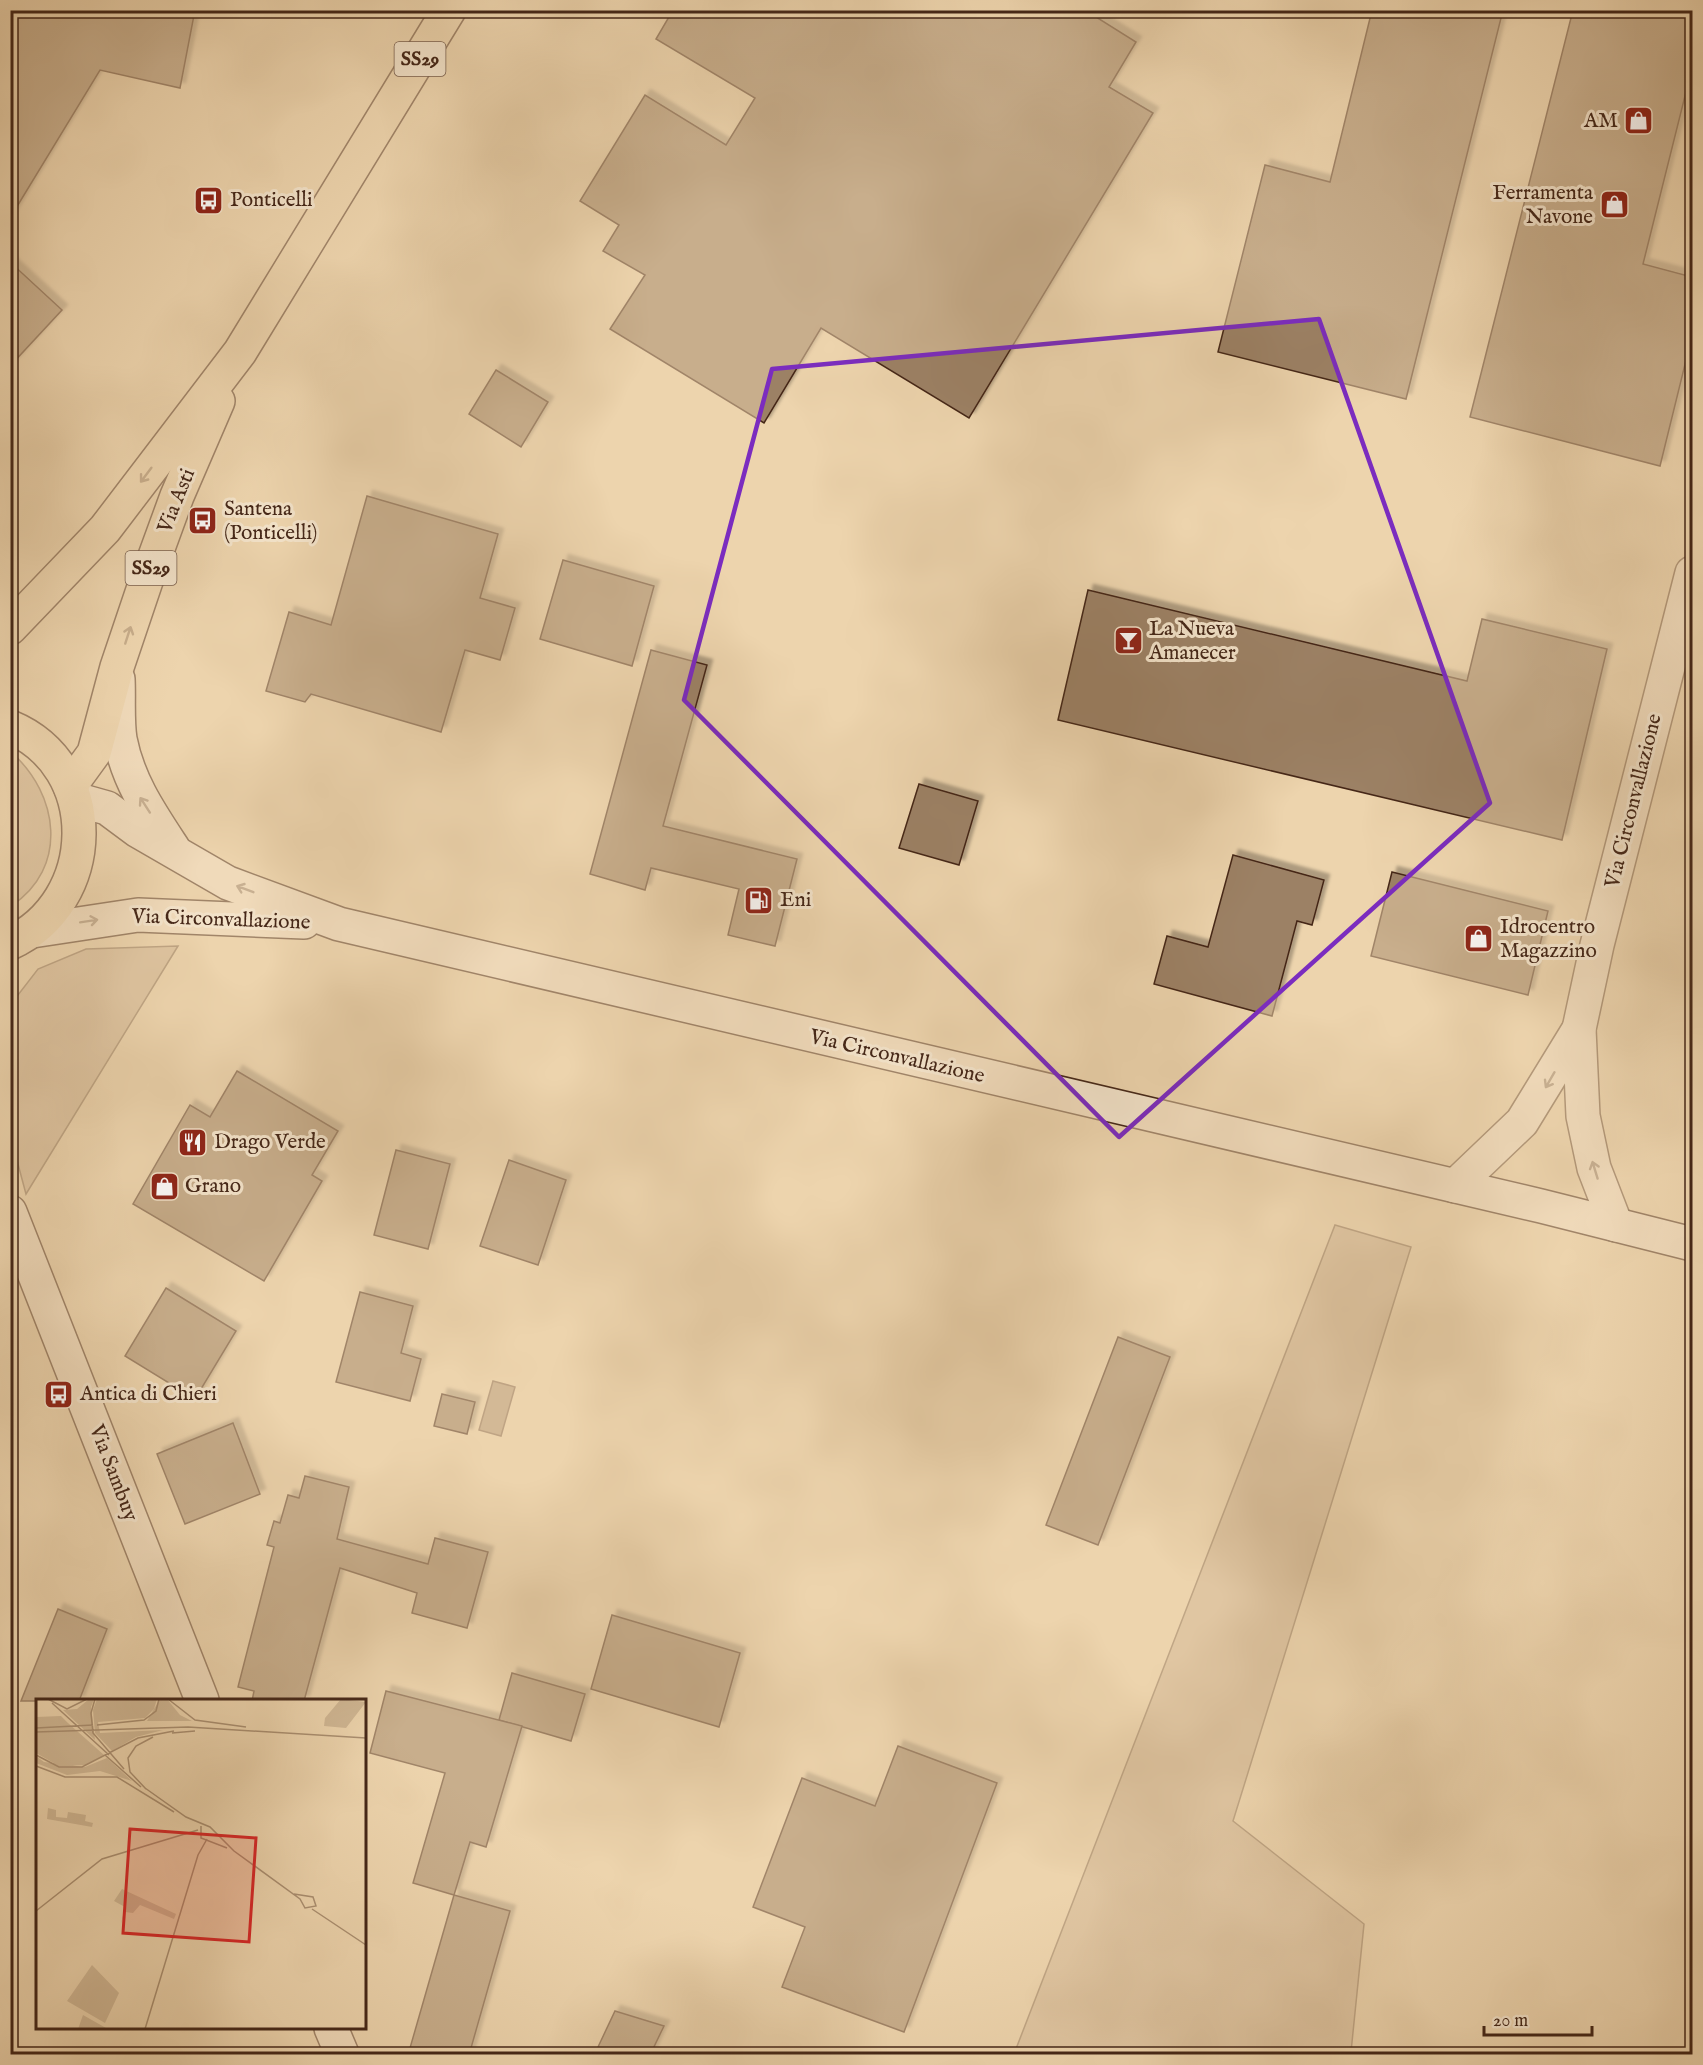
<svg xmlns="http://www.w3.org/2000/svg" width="1703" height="2065" font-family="'IM FELL English',serif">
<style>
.green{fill:#d0b794;stroke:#8a6f56;stroke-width:1.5}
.water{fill:#b4997a;stroke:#886b53;stroke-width:1.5}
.building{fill:#9c8165;stroke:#452718;stroke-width:1.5;filter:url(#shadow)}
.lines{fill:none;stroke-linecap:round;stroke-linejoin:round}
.street-casing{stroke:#6f523d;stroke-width:36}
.secondary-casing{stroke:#452718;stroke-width:36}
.primary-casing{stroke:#452718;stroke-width:36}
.street{stroke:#f3e3ca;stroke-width:33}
.secondary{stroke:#f3e3ca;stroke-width:33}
.primary{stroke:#edd4ad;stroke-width:33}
.oneway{stroke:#997e62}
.oneway2{stroke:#9c8571}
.marked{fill:none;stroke:#7b2cbf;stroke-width:4.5;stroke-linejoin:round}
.labels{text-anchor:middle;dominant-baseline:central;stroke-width:6;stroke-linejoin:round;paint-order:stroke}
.shield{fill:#f3e3ca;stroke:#795f4d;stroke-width:1.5}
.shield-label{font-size:20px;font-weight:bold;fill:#452718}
.poi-label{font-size:21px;fill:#452718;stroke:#f3e3ca;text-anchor:start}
.street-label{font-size:21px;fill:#452718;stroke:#f3e3ca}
.inset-road{fill:none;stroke:#aa8f71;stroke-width:1.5}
.view{fill:#d62828;fill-opacity:0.15;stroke:#d62828;stroke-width:3}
.inset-edge{fill:none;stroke:#452718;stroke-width:3}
</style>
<defs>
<filter id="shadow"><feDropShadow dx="5.5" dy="-5.5" stdDeviation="1.5" flood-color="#0004"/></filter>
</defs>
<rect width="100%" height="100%" fill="#edd4ad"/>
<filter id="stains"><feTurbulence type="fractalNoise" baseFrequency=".00333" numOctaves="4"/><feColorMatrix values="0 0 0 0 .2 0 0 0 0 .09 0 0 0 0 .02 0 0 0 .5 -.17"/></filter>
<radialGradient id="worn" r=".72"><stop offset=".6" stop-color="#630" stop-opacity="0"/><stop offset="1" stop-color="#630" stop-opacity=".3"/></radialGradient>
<g class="green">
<path d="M 11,752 C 59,794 69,868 11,906 Z"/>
<polygon points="178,946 26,1194 11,1138 11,1004 38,969 86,949"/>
<polygon points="1335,1225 1411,1247 1233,1821 1364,1924 1351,2052 1355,2054 1014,2054"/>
</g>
<polygon class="water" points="493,1381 515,1387 501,1436 479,1430"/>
<g class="building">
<polygon points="10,10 195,10 180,88 100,70 10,218"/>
<polygon points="673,10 1085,10 1136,42 1109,87 1153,113 969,418 821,328 764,423 610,329 645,275 603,251 619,225 580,201 645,95 726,145 755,98 656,39"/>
<polygon points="1372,10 1503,10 1406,399 1218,352 1265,165 1330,182"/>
<polygon points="1573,10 1692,10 1692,68 1643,264 1692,277 1692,336 1660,466 1470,417"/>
<polygon points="10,262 62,310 10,366"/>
<polygon points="496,370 548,402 521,447 469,414"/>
<polygon points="367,496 498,534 480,598 515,608 500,660 465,650 441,732 311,694 305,702 266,691 289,612 331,625"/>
<polygon points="563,560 654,586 632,666 540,639"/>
<polygon points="1088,590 1467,681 1482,619 1607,649 1562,840 1058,720"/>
<polygon points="651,650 707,665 663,826 797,859 775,946 728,935 739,889 651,868 645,890 590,874"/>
<polygon points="919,784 978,801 959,865 899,848"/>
<polygon points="1233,855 1324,880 1312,925 1297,921 1272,1016 1154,984 1167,936 1208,947"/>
<polygon points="1392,872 1548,911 1528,995 1371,956"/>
<polygon points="237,1071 338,1131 312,1175 322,1181 264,1281 133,1204 190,1105 210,1117"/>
<polygon points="396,1150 450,1164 428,1249 374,1235"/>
<polygon points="509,1160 566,1180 538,1265 480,1246"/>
<polygon points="166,1288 236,1331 195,1399 125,1356"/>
<polygon points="360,1292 413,1306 401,1353 421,1359 410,1401 336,1382"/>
<polygon points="1118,1337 1170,1357 1098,1545 1046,1525"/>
<polygon points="442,1394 475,1402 467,1434 434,1426"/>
<polygon points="233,1423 260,1494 185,1524 157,1454"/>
<polygon points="305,1476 349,1487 337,1539 428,1564 435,1538 488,1552 467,1628 412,1613 417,1593 340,1568 304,1701 252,1701 254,1691 238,1687 274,1547 267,1545 274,1521 280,1523 288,1495 299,1498"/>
<polygon points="58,1609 107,1629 79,1701 21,1701"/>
<polygon points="612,1615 740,1653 719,1727 591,1689"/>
<polygon points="512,1673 585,1694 571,1741 499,1720"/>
<polygon points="386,1691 522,1726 486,1847 470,1842 454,1895 413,1883 445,1773 370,1753"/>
<polygon points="898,1746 997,1783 904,2032 782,1987 805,1927 753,1907 802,1778 875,1806"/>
<polygon points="454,1895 510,1911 469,2055 408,2055"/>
<polygon points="615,2011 664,2026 650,2055 622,2055 598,2047"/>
</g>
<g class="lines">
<defs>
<g id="street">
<polyline points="1455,1186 1522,1122 1579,1029"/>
<polyline points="1616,1225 1594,1168 1583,1116 1579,1029 1597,945 1692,573"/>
</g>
<g id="secondary">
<path d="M 118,679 C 119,698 117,720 120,739 C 128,781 150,813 173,848"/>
<polyline points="75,799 107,808 138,831 228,883 339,924 1541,1206 1692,1244"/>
<polyline points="32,931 138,915 304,922"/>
<polyline points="10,1212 202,1700"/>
<polyline points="331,2028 342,2054"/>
</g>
<g id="primary">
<polyline points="10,628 105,529 240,352 449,10"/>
<path d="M 10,727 C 104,766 100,902 10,943"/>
<polyline points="70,786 94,753 117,667 146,581 177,496 218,401"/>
</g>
</defs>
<use href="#street" class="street-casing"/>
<use href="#secondary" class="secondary-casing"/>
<use href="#primary" class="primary-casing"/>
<use href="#street" class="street"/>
<use href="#secondary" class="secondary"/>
<use href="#primary" class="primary"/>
</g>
<defs><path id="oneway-shaft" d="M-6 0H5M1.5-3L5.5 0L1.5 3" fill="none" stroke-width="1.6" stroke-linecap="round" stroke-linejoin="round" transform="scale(1.5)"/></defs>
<g class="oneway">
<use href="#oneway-shaft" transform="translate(146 475) rotate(127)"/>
<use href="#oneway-shaft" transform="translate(128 635) rotate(-72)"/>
</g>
<g class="oneway2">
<use href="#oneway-shaft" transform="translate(145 805) rotate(-123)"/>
<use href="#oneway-shaft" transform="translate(245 889) rotate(-159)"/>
<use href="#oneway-shaft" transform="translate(89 921) rotate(-9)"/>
<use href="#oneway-shaft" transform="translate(1550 1080) rotate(120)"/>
<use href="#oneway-shaft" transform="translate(1595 1170) rotate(-107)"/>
</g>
<path d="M0 0H1703V2065H0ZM 1319,319 L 1490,803 L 1119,1137 L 684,700 L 772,369 Z" fill="#edd4ad" fill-opacity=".55" fill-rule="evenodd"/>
<path class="marked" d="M 1319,319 L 1490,803 L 1119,1137 L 684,700 L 772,369 Z"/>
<defs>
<symbol id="shop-square" viewBox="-11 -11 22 22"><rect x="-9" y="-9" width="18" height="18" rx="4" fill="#8f2418" stroke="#f3e3ca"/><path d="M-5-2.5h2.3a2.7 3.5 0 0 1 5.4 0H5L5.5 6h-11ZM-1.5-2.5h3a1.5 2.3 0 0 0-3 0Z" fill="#fff"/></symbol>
<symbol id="bus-square" viewBox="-11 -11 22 22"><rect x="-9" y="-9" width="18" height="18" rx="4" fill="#8f2418" stroke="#f3e3ca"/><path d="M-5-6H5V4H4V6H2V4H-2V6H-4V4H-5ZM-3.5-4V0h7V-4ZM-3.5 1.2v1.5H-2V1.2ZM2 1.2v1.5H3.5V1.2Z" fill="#fff"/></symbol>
<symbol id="bar-square" viewBox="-11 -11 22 22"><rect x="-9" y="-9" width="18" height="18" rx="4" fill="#8f2418" stroke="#f3e3ca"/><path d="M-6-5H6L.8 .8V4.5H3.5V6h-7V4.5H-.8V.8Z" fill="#fff"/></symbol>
<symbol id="fuel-square" viewBox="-11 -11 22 22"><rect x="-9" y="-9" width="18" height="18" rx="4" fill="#8f2418" stroke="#f3e3ca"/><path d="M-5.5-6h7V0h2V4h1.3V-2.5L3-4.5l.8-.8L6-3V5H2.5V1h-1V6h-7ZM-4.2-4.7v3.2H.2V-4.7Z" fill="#fff"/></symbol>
<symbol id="restaurant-square" viewBox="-11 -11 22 22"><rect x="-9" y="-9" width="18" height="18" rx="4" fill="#8f2418" stroke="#f3e3ca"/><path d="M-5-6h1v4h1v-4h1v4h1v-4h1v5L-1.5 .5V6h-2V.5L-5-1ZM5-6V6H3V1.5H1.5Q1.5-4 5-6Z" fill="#fff"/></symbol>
</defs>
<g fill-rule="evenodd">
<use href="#shop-square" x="1622" y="104" width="33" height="33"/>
<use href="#bus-square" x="192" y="184" width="33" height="33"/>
<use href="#shop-square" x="1598" y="188" width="33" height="33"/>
<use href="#bus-square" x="186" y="504" width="33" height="33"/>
<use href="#bar-square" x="1112" y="624" width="33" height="33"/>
<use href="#fuel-square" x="742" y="884" width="33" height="33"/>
<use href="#shop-square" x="1462" y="922" width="33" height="33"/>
<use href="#restaurant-square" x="176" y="1126" width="33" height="33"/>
<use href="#shop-square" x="148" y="1170" width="33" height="33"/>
<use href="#bus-square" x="42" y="1378" width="33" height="33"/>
</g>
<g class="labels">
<g class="shield">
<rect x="394.5" y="42" width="51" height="34" rx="4.5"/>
<rect x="125.5" y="551" width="51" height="34" rx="4.5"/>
</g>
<g class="shield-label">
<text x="420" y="59">SS29</text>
<text x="151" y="568">SS29</text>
</g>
<g class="poi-label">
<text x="1618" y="121" text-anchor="end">AM</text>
<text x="1593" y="193" text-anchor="end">Ferramenta<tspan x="1593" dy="24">Navone</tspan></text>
<text x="230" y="200">Ponticelli</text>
<text x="224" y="509">Santena<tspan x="224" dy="24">(Ponticelli)</tspan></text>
<text x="1149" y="629">La Nueva<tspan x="1149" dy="24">Amanecer</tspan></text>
<text x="780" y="900">Eni</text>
<text x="1500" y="927">Idrocentro<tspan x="1500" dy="24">Magazzino</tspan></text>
<text x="214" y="1142">Drago Verde</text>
<text x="185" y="1186">Grano</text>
<text x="80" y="1394">Antica di Chieri</text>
</g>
<g class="street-label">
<text transform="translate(177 501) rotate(-68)">Via Asti</text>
<text transform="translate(1634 801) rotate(-76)">Via Circonvallazione</text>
<text transform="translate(221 920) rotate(2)">Via Circonvallazione</text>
<text transform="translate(897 1057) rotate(13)">Via Circonvallazione</text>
<text transform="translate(113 1473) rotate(69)">Via Sambuy</text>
</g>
</g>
<g transform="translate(36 1699)">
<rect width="330" height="330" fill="#edd4ad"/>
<path d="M 53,0 L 58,0 L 55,8 L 59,41 L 27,11 L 41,10 ZM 61,0 L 121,0 L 118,10 L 109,19 L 62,23 L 64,34 L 127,31 L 100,38 L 76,52 L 59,34 L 57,11 ZM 124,0 L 131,0 L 144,16 L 156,22 L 111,22 ZM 305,0 L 330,3 L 310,29 L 288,27 L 289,19 ZM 25,17 L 32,24 L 68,56 L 50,66 L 23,67 L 0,54 L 0,18 ZM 0,57 L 8,63 L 49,68 L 71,59 L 96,82 L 64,72 L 31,76 L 0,64 ZM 12,109 L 20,111 L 20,118 L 31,119 L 32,113 L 50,116 L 49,122 L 57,124 L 56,128 L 11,120 ZM 86,190 L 140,215 L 138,220 L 104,206 L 97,214 L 89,213 L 85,225 L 89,208 L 78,202 ZM 56,266 L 83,294 L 69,324 L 31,302 ZM 47,316 L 70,329 L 71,330 L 42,330 Z" fill="#d0b794"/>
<path class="inset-road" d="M 12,0 L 31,10 L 51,0M 59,0 L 55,14 L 57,34 L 88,70M 132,0 L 159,21 L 210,28M 16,4 L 73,56M 61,26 L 108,21 L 120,12 L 123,0M 0,29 L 57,26M 0,33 L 152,28 L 330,39M 136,34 L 159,32M 0,56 L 23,68 L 46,68 L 102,39 L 138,32M 69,56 L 105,88M 0,67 L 29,78 L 81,78 L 138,113M 109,89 L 150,118 L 174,128 L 198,152 L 264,200 L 269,209 L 280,207 L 277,198 L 258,195M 110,90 L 94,73 L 92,59 L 100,47 L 117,38M 165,127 L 165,139 L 191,149M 276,210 L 330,246M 0,212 L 66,160 L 162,131M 109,330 L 162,156 L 171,140"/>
<path class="view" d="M 94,130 L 220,139 L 213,243 L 87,234 Z"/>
<rect width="330" height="330" class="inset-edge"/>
</g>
<rect width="1703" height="2065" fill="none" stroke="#edd4ad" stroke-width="36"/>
<rect x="12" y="12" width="1679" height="2041" fill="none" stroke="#452718" stroke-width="3"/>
<rect x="18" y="18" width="1667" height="2029" fill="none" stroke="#452718" stroke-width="1.5"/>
<path d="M1484 2026v9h108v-9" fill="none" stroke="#452718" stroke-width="3"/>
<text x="1493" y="2026" font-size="18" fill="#452718" stroke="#f3e3ca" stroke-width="4.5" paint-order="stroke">20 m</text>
<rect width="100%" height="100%" filter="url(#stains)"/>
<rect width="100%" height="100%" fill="url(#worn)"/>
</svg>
